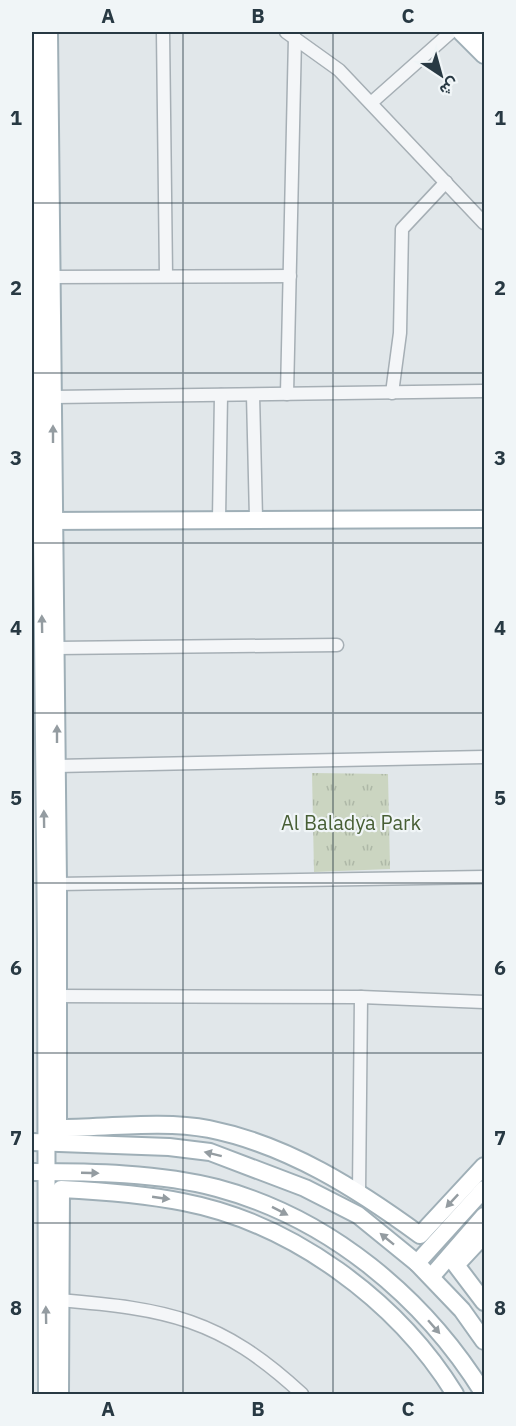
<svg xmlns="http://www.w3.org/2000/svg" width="516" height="1426" font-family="'IBM Plex Sans',Vazirmatn,sans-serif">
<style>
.park{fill:url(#park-tufts)}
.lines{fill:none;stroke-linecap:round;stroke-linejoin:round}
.minor-casing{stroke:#a6afb5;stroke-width:15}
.major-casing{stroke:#9fafb7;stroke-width:20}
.minor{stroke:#f4f6f8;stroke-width:12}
.major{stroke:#fff;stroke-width:16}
.oneway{fill:#949ca1}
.grid{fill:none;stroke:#283943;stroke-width:1.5;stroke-opacity:0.55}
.labels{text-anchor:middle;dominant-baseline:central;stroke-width:4.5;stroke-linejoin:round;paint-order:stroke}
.park-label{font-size:20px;fill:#485f35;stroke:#f0f5f7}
.neatline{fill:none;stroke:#283943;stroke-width:2}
.grid-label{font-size:20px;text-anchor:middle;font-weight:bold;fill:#283943}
</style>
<defs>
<pattern id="park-tufts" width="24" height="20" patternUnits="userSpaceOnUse" patternTransform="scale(1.5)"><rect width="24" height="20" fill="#cbd5c1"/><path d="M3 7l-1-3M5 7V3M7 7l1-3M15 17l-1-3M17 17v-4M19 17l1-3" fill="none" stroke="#aeb8a7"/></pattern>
</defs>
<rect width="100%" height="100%" fill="#e1e7ea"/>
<polygon class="park" points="312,773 388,774 390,869 314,872"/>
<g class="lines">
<defs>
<g id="minor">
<polyline points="163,32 166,276"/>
<polyline points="286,32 339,70 484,223"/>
<polyline points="371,103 451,32"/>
<polyline points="51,277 290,276"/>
<polyline points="392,393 400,333 402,229 446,182"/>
<polyline points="287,394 295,38"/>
<polyline points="253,395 256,518"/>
<polyline points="54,397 484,391"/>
<polyline points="219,519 221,395"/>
<polyline points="56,648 337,645"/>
<polyline points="57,766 484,757"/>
<polyline points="58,884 484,877"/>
<polyline points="57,996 361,997 484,1002"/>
<polyline points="359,1192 361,997"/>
<path d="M 59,1300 C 167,1309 220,1318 302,1394"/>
</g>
<g id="major">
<polyline points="37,32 46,939 47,1394"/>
<path d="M 49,32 L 58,884 L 58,1128 C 105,1128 163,1120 209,1129 C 288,1145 357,1189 420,1235 L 484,1166"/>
<polyline points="461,32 484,55"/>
<polyline points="480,32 484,36"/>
<polyline points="44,521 484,519"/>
<polyline points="32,1142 169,1147 210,1152 305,1188 358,1215 417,1263 462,1310 484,1341"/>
<path d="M 32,1172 C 90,1172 160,1173 217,1188 C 329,1218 424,1297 484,1394"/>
<polyline points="484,1235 456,1265 484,1302"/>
<polyline points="417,1263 484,1189"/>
<polyline points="431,1277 484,1216"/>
<path d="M 60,1394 L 61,1189 C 101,1191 143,1194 183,1202 C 292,1223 397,1300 455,1394"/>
</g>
</defs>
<use href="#minor" class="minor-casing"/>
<use href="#major" class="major-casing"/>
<use href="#minor" class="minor"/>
<use href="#major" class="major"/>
</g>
<defs><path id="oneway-solid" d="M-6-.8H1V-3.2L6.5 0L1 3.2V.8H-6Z" transform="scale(1.5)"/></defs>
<g class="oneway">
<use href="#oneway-solid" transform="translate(53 434) rotate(-90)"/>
<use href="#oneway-solid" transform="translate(42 624) rotate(-91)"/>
<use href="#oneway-solid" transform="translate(57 734) rotate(-90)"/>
<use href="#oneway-solid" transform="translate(44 819) rotate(-91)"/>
<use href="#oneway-solid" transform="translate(213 1154) rotate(-166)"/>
<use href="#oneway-solid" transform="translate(90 1173) rotate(2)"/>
<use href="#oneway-solid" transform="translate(161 1198) rotate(8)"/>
<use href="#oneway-solid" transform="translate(452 1201) rotate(133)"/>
<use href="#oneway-solid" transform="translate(280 1211) rotate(27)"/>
<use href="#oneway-solid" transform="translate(387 1239) rotate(-141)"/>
<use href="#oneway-solid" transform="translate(46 1315) rotate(-91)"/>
<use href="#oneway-solid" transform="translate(434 1327) rotate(49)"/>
</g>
<path class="grid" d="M 183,32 L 183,1394M 333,32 L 333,1394M 32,203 L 484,203M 32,373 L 484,373M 32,543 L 484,543M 32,713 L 484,713M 32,883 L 484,883M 32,1053 L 484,1053M 32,1223 L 484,1223"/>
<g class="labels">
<g class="park-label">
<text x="351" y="822">Al Baladya Park</text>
</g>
</g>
<rect width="516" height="1426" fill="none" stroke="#f0f5f7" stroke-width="66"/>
<g transform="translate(441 75) rotate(144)" stroke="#f0f5f7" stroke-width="4.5" paint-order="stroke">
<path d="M0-4.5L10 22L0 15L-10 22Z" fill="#283943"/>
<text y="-9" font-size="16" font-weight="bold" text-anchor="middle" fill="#283943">ش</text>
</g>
<rect x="33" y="33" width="450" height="1360" class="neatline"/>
<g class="grid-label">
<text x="108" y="23">A</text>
<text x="258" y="23">B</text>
<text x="408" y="23">C</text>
<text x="16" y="125">1</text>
<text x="500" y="125">1</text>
<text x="16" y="295">2</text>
<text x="500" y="295">2</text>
<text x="16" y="465">3</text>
<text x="500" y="465">3</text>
<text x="16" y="635">4</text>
<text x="500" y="635">4</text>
<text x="16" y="805">5</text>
<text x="500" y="805">5</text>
<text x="16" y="975">6</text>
<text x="500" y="975">6</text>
<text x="16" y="1145">7</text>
<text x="500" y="1145">7</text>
<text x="16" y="1315">8</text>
<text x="500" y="1315">8</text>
<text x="108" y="1416">A</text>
<text x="258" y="1416">B</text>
<text x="408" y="1416">C</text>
</g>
</svg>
